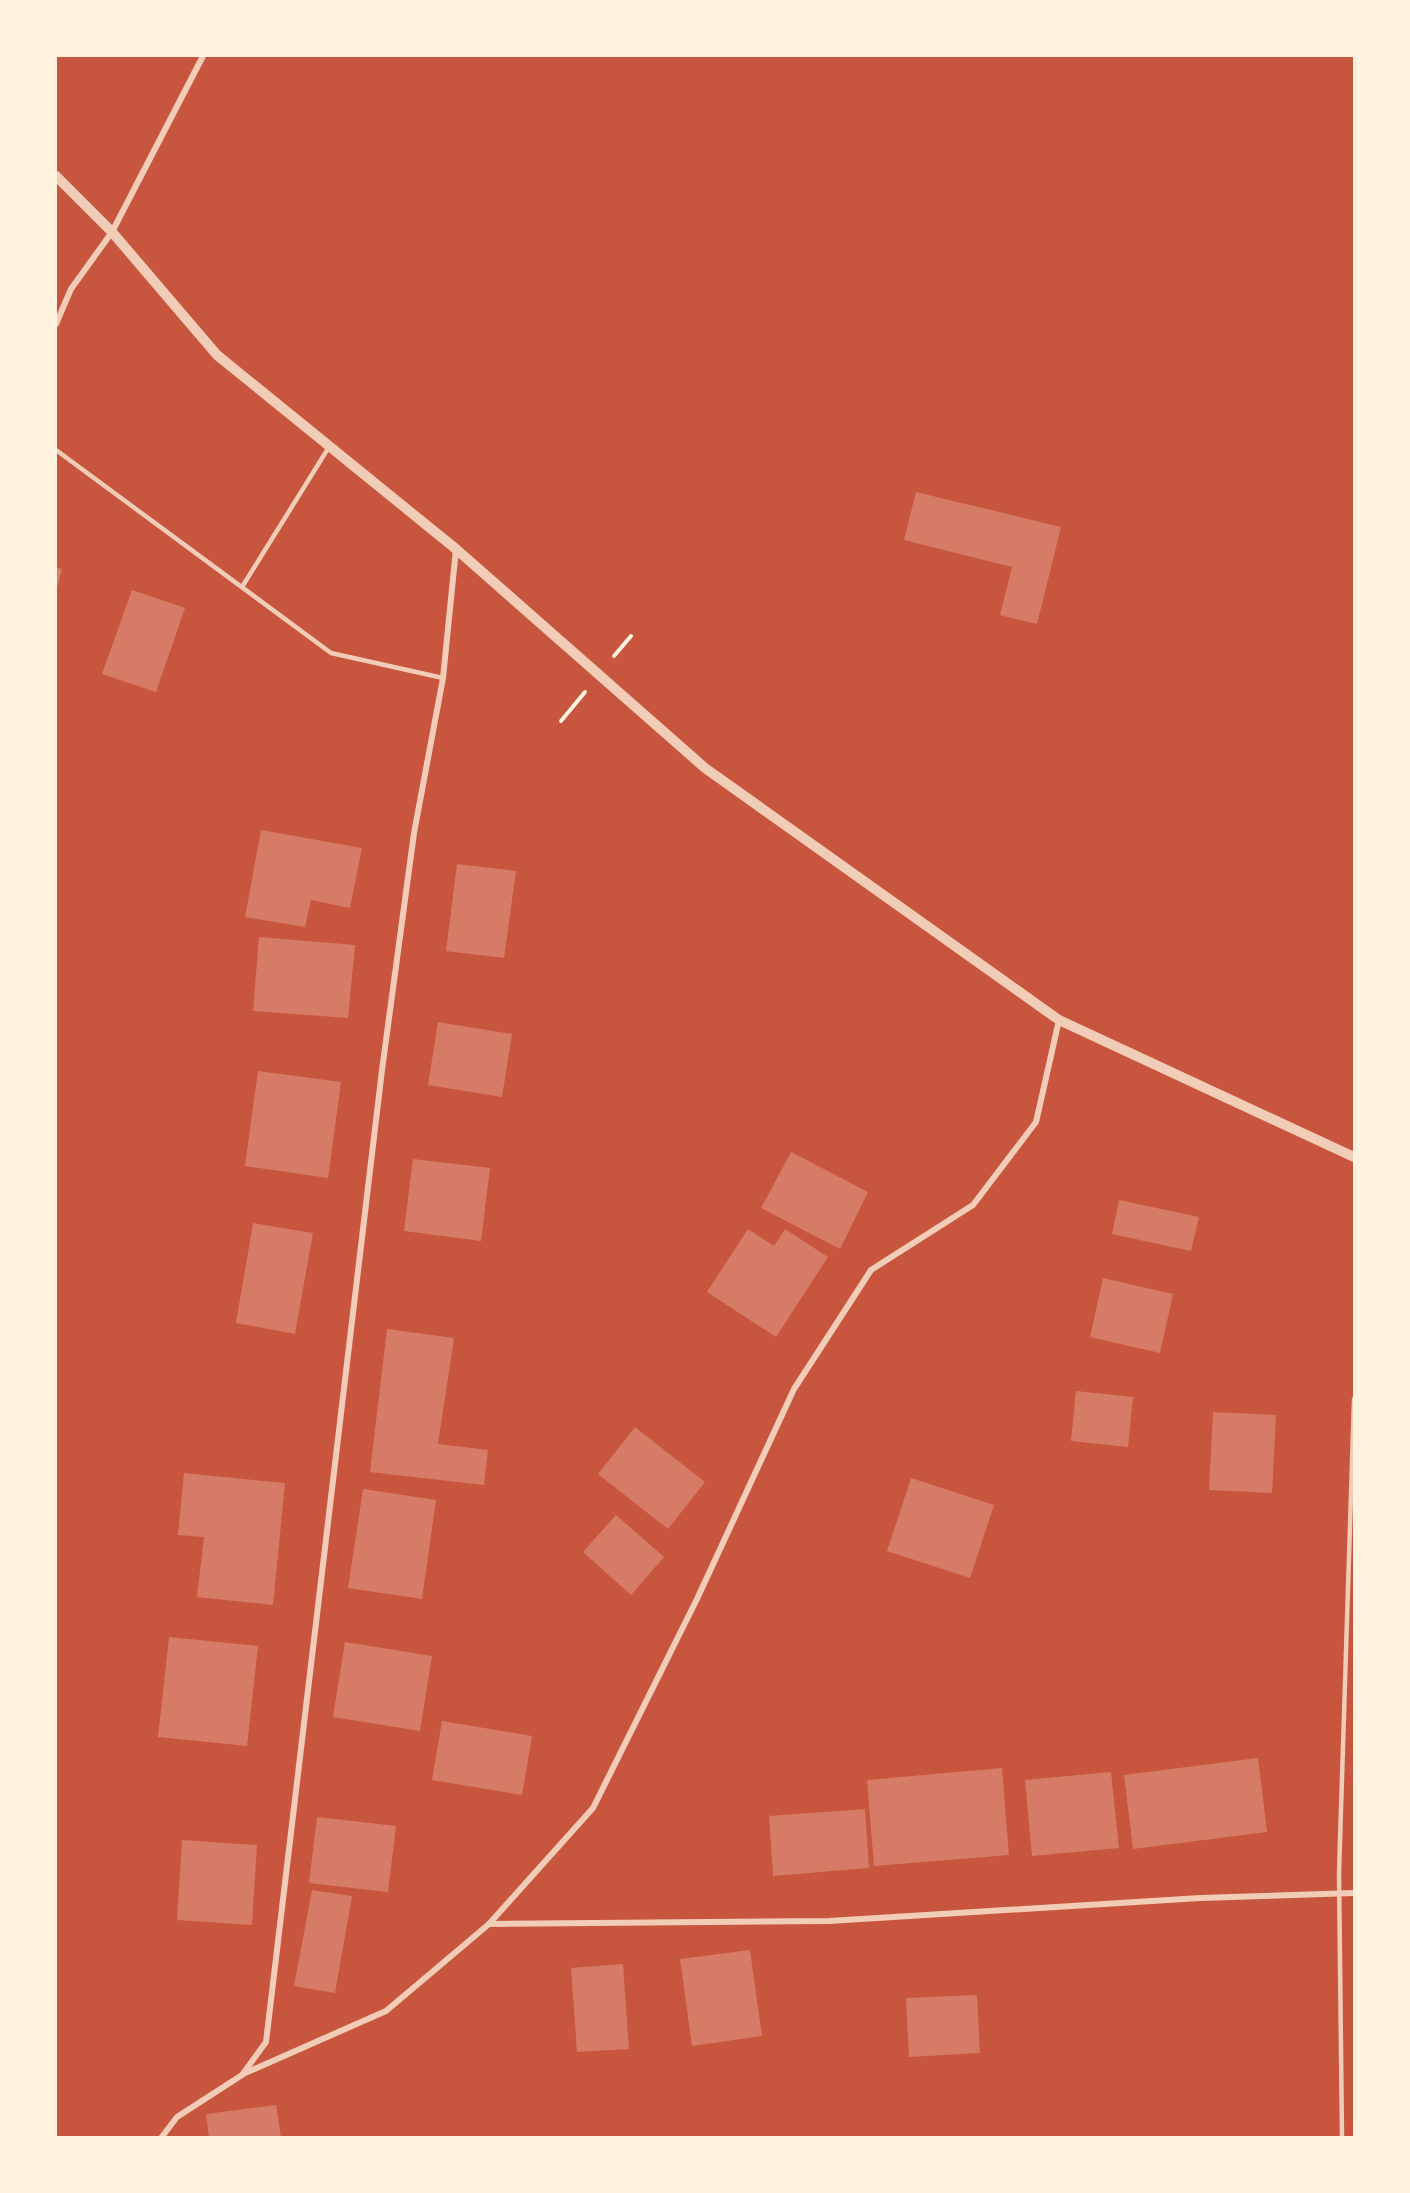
<svg xmlns="http://www.w3.org/2000/svg" width="1410" height="2193" font-family="Spectral,serif">
<style>
.building{fill:#d67c66}
.lines{fill:none;stroke-linecap:round;stroke-linejoin:round}
.path{stroke:#fff3e0;stroke-width:4}
.service{stroke:#f1ccb7;stroke-width:4.5}
.minor{stroke:#f1ccb7;stroke-width:6}
.tertiary{stroke:#f1ccb7;stroke-width:10}
</style>
<rect width="100%" height="100%" fill="#c8553d"/>
<g class="building">
<polygon points="916,492 1061,527 1037,624 1000,615 1012,567 904,540"/>
<polygon points="56,567 62,569 56,592"/>
<polygon points="132,590 185,608 156,692 102,674"/>
<polygon points="261,830 362,848 350,908 311,900 305,927 245,917"/>
<polygon points="457,864 516,871 504,958 446,951"/>
<polygon points="259,937 355,945 348,1018 253,1011"/>
<polygon points="438,1022 512,1034 502,1097 428,1085"/>
<polygon points="258,1071 341,1082 328,1178 245,1166"/>
<polygon points="791,1152 868,1192 840,1249 761,1208"/>
<polygon points="413,1159 490,1168 481,1241 404,1231"/>
<polygon points="1119,1200 1199,1217 1191,1251 1112,1234"/>
<polygon points="253,1223 313,1233 295,1334 236,1323"/>
<polygon points="748,1229 774,1246 785,1229 828,1257 776,1337 707,1292"/>
<polygon points="1103,1278 1173,1294 1160,1353 1090,1337"/>
<polygon points="387,1329 454,1338 438,1444 488,1450 484,1485 370,1472"/>
<polygon points="1076,1391 1133,1397 1128,1447 1071,1441"/>
<polygon points="1213,1412 1276,1415 1272,1493 1209,1490"/>
<polygon points="635,1427 705,1482 668,1529 598,1474"/>
<polygon points="184,1473 285,1483 273,1605 197,1597 204,1537 178,1535"/>
<polygon points="911,1478 994,1505 970,1578 887,1551"/>
<polygon points="363,1489 436,1500 422,1599 348,1588"/>
<polygon points="616,1515 664,1557 631,1595 583,1552"/>
<polygon points="169,1637 258,1646 247,1746 158,1737"/>
<polygon points="345,1642 432,1656 420,1731 333,1717"/>
<polygon points="442,1721 532,1736 522,1795 432,1780"/>
<polygon points="1258,1758 1267,1832 1133,1849 1124,1775"/>
<polygon points="1002,1768 1009,1855 874,1866 867,1780"/>
<polygon points="1111,1772 1119,1848 1032,1856 1025,1780"/>
<polygon points="865,1809 869,1868 773,1876 769,1816"/>
<polygon points="317,1817 396,1826 388,1892 309,1883"/>
<polygon points="182,1840 257,1845 252,1925 177,1920"/>
<polygon points="312,1890 352,1896 335,1993 294,1986"/>
<polygon points="750,1950 762,2036 692,2046 680,1959"/>
<polygon points="623,1964 629,2049 577,2052 571,1968"/>
<polygon points="977,1995 980,2053 909,2057 906,1998"/>
<polygon points="276,2105 281,2138 209,2138 206,2114"/>
</g>
<g class="lines">
<g class="path">
<polyline points="614,656 631,636"/>
<polyline points="561,721 585,692"/>
</g>
<g class="service">
<polyline points="56,450 331,653 443,678"/>
<polyline points="242,587 329,447"/>
<polyline points="1342,2138 1339,1873 1354,1399"/>
</g>
<g class="minor">
<polyline points="56,324 71,289 112,232 203,56"/>
<polyline points="489,1924 829,1921 1200,1898 1354,1893"/>
<polyline points="243,2074 386,2011 489,1924 593,1808 697,1599 794,1389 871,1270 973,1205 1036,1122 1059,1020"/>
<polyline points="161,2138 177,2117 242,2075 266,2042 382,1070 414,833 443,678 456,549"/>
</g>
<polyline class="tertiary" points="56,176 112,232 217,355 456,549 705,768 1059,1020 1354,1157"/>
</g>
<rect width="1410" height="2193" fill="none" stroke="#fff3e0" stroke-width="114"/>
</svg>
